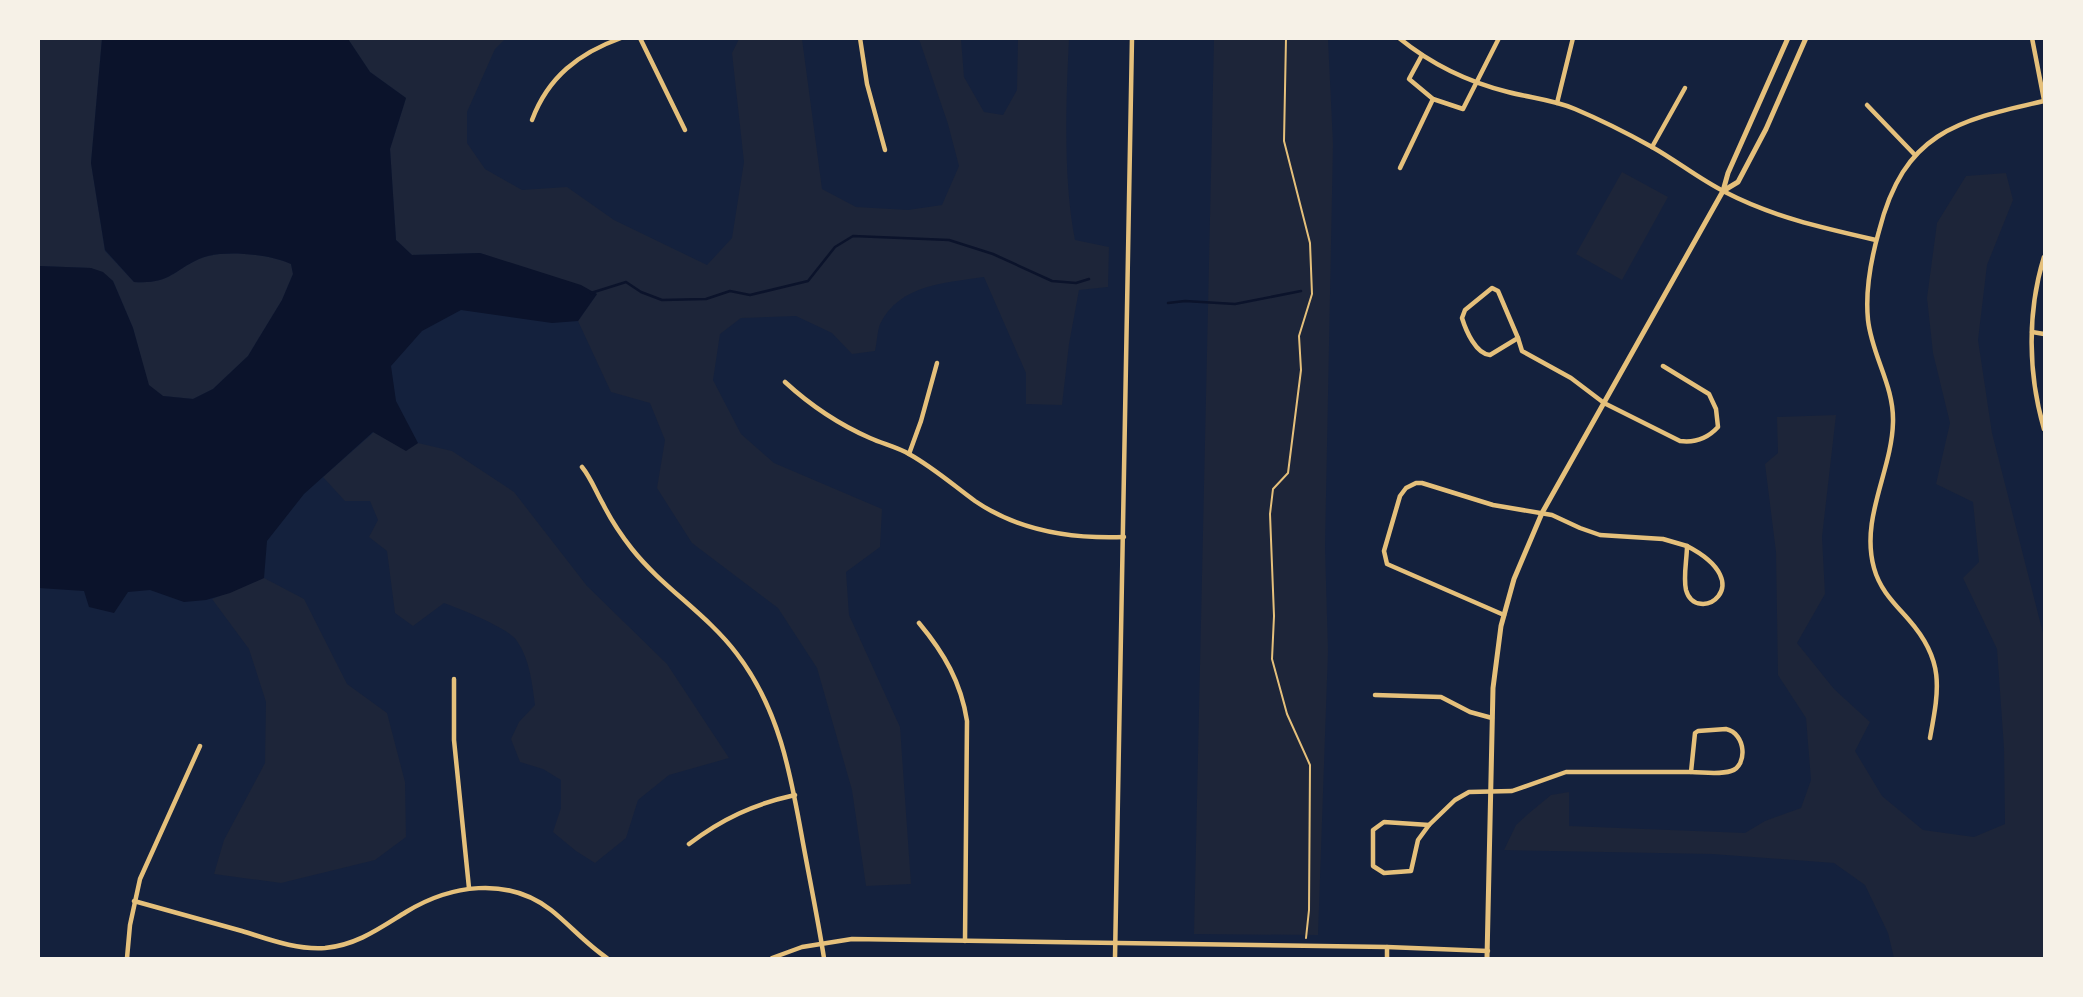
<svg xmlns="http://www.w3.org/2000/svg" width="2083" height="997" font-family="Georgia,serif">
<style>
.green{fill:#1d2539}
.water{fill:#0b132b}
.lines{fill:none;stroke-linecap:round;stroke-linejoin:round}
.stream{stroke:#0b132b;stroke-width:2.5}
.path{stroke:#e5c07b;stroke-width:2}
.minor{stroke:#e5c07b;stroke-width:4.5}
.tertiary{stroke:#e5c07b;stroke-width:5}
</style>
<rect width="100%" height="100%" fill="#14213d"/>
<g class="green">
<path d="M 102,38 L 91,163 L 105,251 L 134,282 C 170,284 171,272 199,259 C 221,249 270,254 291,264 L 293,274 L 282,300 L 248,356 L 213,389 L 193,399 L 163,396 L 148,385 L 133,328 L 113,281 L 91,268 L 39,266 L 39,39 Z"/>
<path d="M 348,39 L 505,39 L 495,49 L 467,112 L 467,143 L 485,169 L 522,190 L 567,187 L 614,220 L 707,265 L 732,238 L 744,162 L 732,53 L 739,39 L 802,39 L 822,189 L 856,207 L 908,210 L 942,205 L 959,166 L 948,124 L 919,39 L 961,39 L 964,77 L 984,112 L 1003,115 L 1017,90 L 1018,39 L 1069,39 C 1066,101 1063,179 1075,240 L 1109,247 L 1108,287 L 1079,290 L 1069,344 L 1062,405 L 1026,404 L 1026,373 L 984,277 C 945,283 900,284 880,324 C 877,332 877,343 875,351 L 852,354 L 832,333 L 796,316 L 741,318 L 720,334 L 713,380 L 741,434 L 774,463 L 882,509 L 880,547 L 846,572 L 849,615 L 900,727 L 911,884 L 866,886 L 852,790 L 817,668 L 778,608 L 692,543 L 657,488 L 665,440 L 650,403 L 611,392 L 578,321 L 597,294 L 480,253 L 412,255 L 396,240 L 390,149 L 406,98 L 370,72 Z"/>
<polygon points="1214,39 1328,39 1333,144 1325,547 1328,651 1318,935 1194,934"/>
<polygon points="1622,172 1668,197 1622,280 1576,254"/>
<polygon points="2006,173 2013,200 1987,265 1978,340 1992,433 2044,637 2044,958 1894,958 1888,933 1865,885 1834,863 1712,854 1504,850 1516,825 1528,814 1551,795 1569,792 1569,826 1745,833 1765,821 1801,808 1811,780 1806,718 1778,675 1776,552 1765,464 1778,453 1777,417 1836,415 1822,537 1825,594 1797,643 1834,689 1870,722 1855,751 1882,796 1923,830 1974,837 2005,824 2004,748 1997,649 1963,578 1979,562 1973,502 1936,484 1950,423 1933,353 1927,298 1937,223 1966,176"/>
<path d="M 374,432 L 406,450 L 418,443 L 452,451 L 514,492 L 587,586 L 667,664 L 729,758 L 669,775 L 638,800 L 626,838 L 595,863 L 576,851 L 553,832 L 561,808 L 561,780 L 543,769 L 520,762 L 511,739 L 519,722 L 535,705 C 532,683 530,660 517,641 C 509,628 460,609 444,603 L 413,626 L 395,613 L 387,551 L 369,537 L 378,520 L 370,501 L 345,501 L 323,477 Z"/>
<polygon points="264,578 304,599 347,684 387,713 405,782 406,837 375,860 281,883 214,874 224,840 265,763 266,702 249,649 212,599"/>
</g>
<path class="water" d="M 102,39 L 348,39 L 370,72 L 406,98 L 390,149 L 396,240 L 412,255 L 480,253 L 581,285 L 597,294 L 578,321 L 552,323 L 461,310 L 422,331 L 391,366 L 396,401 L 418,443 L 406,451 L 373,432 L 304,494 L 267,541 L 264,578 L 230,593 L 206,600 L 184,602 L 150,590 L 128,592 L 114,613 L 89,607 L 84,591 L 39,588 L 39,266 L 91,268 L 103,272 L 113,281 L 133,328 L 149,385 L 163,396 L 193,399 L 213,389 L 248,356 L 282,300 L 293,274 L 291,264 C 270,254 220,249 199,259 C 171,272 170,284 134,282 L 105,250 L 91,163 Z"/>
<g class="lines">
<g class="stream">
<polyline points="591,293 626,282 641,292 662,300 706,299 730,291 750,295 808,281 835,247 853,236 949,240 993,254 1052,281 1076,283 1089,279"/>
<polyline points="1168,303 1185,301 1235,304 1301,291"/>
</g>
<polyline class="path" points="1286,38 1284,141 1310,243 1312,294 1299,336 1301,370 1288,473 1273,489 1270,514 1274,616 1272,659 1287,714 1310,765 1309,910 1306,938"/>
<g class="minor">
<polyline points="640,38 685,130"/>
<polyline points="860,38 867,84 885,150"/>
<path d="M 1399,38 C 1431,64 1468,82 1508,92 C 1531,98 1554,100 1575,109 C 1601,120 1627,133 1652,147 C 1677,161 1699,179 1725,192 C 1773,217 1823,228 1876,240"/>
<polyline points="2032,38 2044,100"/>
<polyline points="1422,55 1409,79 1433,99 1463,109 1499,38"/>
<polyline points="1557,103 1573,38"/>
<polyline points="1867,105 1915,155"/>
<path d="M 532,120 C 548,77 579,53 621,38"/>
<polyline points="1652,147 1685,88"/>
<polyline points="1400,168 1433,99"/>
<path d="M 2044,257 C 2027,312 2028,374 2044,429"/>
<path d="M 1492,288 L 1498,291 L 1518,338 L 1490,355 C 1476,354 1466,331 1462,318 L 1465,310 Z"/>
<polyline points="2032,332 2044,334"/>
<path d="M 1518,338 L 1522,351 L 1571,378 L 1604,403 L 1680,441 C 1695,443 1707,439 1718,427 L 1716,409 L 1709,394 L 1663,366"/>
<path d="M 785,382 C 810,405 838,424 870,438 C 883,444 897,447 909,454 C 934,468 953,485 975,501 C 1019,531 1073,539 1124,537"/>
<polyline points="909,454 921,421 937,363"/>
<path d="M 582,467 C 591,478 596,492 603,504 C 611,520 621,535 632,549 C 663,588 707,614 737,654 C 780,710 791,776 803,843 C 810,881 818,920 824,958"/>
<path d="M 1687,546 C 1762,585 1696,626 1686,590 C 1683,577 1687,559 1687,546 Z"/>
<polyline points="1504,615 1387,564 1384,551 1400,496 1406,488 1416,483 1422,483 1493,505 1552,515 1580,528 1600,535 1663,539 1687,546"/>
<path d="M 919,623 C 944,653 961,682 967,721 L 965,941"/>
<polyline points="454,679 454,740 469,888"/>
<polyline points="1375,695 1441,697 1470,712 1492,718"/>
<path d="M 1726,729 C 1746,733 1748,766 1731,771 C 1719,775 1703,772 1691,772 L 1695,733 L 1698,731 Z"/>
<path d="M 1930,738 C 1939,689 1945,661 1909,620 C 1894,603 1880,590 1874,568 C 1860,518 1892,471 1893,422 C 1894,385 1872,356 1868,320 C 1865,290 1871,259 1879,231 C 1904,133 1955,121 2044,101"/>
<polygon points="1384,822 1429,825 1418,840 1411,871 1384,873 1373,866 1373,830"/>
<polyline points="1429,825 1455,800 1469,792 1512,791 1566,772 1691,772"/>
<path d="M 689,844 C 722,819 754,804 795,795"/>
<path d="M 134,901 C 170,911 206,921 242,931 C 268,939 296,950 325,948 C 357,945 380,928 406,912 C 450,885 507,876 551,910 C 570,925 586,944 607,958"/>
<polyline points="127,958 130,925 140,879 200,746"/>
<polyline points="772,958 802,947 852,939 1387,947 1488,951"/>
<polyline points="1115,958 1132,38"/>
<polyline points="1387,958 1387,947"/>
</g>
<g class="tertiary">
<polyline points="1723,191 1738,182 1766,129 1806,38"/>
<polyline points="1487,958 1493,688 1501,626 1514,579 1542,513 1723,191 1728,173 1788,38"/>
</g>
</g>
<rect width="2083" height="997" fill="none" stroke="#f6f1e7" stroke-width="80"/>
</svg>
